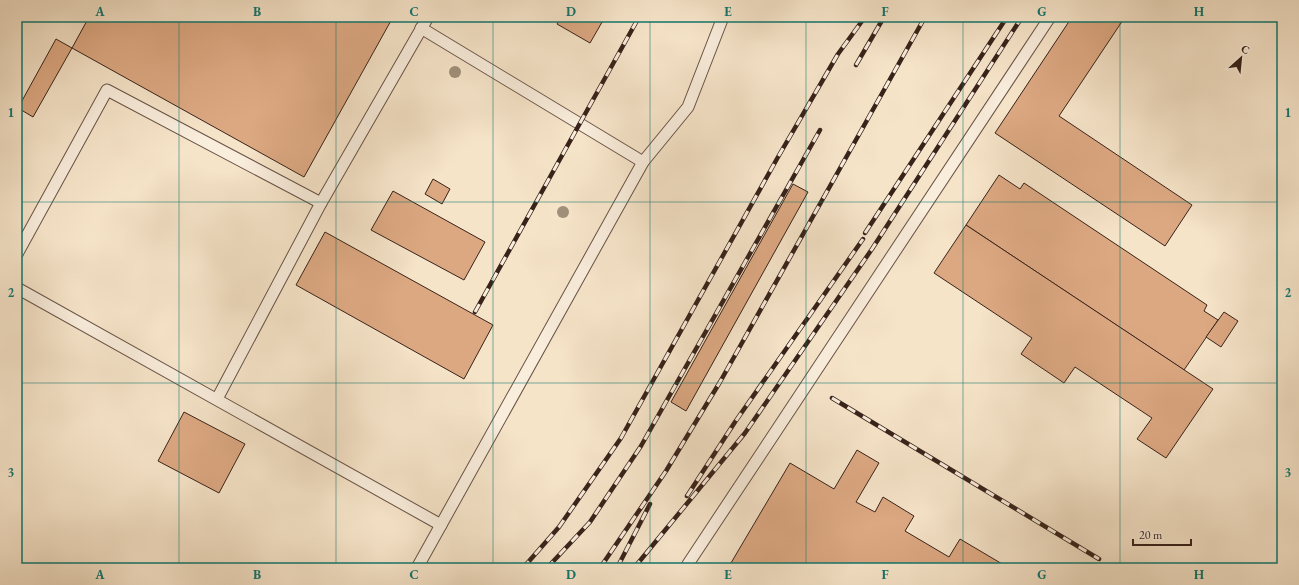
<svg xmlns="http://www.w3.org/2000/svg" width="1299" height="585" font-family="'EB Garamond',serif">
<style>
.building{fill:#dca882;stroke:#38221a}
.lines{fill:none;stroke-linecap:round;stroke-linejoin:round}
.lane-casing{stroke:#685246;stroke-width:13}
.lane{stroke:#f9eddc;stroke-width:11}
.rail-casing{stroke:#38221a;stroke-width:4.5}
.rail{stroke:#f9eddc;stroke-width:3;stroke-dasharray:9;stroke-linecap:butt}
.tree{fill:#a08f7a}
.grid{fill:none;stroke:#0f766e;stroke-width:1;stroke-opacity:0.55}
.neatline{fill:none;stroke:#0f766e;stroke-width:1.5}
.grid-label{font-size:13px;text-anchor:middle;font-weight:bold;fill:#0f766e}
</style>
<rect width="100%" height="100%" fill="#f6e4c9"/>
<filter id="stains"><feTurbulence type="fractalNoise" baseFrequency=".005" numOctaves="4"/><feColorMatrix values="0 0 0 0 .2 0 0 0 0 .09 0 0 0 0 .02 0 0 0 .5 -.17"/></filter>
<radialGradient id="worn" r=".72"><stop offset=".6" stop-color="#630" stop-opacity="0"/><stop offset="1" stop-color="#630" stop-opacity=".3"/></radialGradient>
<g class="building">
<polygon points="89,17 393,17 304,177 72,48"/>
<polygon points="561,17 605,17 590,43 557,24"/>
<polygon points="1072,17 1125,17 1059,116 1192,205 1165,246 995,133"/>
<polygon points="56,39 72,48 33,117 18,108"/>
<polygon points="999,175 1020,189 1024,183 1207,305 1204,311 1218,320 1184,370 966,225"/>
<polygon points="433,179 450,189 442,204 425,194"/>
<polygon points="793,184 808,192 686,411 671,402"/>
<polygon points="393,191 485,242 464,280 371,230"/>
<polygon points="966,225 1213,389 1166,458 1137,439 1152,418 1075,367 1064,383 1021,354 1032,338 934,273"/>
<polygon points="325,232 493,325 464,379 296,285"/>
<polygon points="1224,312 1238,321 1221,347 1206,337"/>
<polygon points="184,412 245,444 219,493 158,461"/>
<polygon points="857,450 879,463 856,502 875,512 883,497 914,516 905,531 949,557 960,539 1009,568 728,568 790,463 834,489"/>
</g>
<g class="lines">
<defs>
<g id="lane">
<polyline points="421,28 643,162"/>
<polyline points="17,254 107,90 321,203"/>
<polyline points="17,288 441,525"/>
<polyline points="217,399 321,203 428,17"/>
<polyline points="688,564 1050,17"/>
<polyline points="417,568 643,162 688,107 723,17"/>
</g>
</defs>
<use href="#lane" class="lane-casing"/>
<use href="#lane" class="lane"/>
<defs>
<g id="rail">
<polyline points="856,65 884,17"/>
<polyline points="865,233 1007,17"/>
<polyline points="475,312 639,17"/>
<polyline points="832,398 1099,559"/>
<polyline points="687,496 735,422 863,239"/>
<polyline points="523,568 559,527 621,438 778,157 838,54 865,17"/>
<polyline points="547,568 590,522 641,446 820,130"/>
<polyline points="600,568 666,471 720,382 925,17"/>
<polyline points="617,568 650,504"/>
<polyline points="634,568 745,433 872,249 1022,17"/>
</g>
</defs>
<use href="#rail" class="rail-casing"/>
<use href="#rail" class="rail"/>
</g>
<g class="tree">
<circle cx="455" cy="72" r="6"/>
<circle cx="563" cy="212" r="6"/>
</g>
<path class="grid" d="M 179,17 L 179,568M 336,17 L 336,568M 493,17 L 493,568M 650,17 L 650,568M 806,17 L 806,568M 963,17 L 963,568M 1120,17 L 1120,568M 17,202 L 1282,202M 17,383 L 1282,383"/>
<rect width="1299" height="585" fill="none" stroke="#f6e4c9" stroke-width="44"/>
<g transform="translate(1241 58) rotate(27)" stroke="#f9eddc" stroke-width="3" paint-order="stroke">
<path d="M0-3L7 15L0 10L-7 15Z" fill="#38221a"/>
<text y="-6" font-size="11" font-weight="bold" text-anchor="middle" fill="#38221a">С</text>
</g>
<path d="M1133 539v6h58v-6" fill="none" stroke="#38221a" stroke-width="2"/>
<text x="1139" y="539" font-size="12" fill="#38221a" stroke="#f9eddc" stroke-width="3" paint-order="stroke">20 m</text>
<rect x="22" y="22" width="1255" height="541" class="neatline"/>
<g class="grid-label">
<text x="100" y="16">A</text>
<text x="257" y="16">B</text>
<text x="414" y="16">C</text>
<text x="571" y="16">D</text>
<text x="728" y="16">E</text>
<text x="885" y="16">F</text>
<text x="1042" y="16">G</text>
<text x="1199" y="16">H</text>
<text x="11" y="117">1</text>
<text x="1288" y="117">1</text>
<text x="11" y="297">2</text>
<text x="1288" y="297">2</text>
<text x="11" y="477">3</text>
<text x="1288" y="477">3</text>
<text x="100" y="579">A</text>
<text x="257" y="579">B</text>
<text x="414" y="579">C</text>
<text x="571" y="579">D</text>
<text x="728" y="579">E</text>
<text x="885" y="579">F</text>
<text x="1042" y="579">G</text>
<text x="1199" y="579">H</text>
</g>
<rect width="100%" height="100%" filter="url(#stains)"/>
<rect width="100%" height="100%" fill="url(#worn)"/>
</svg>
